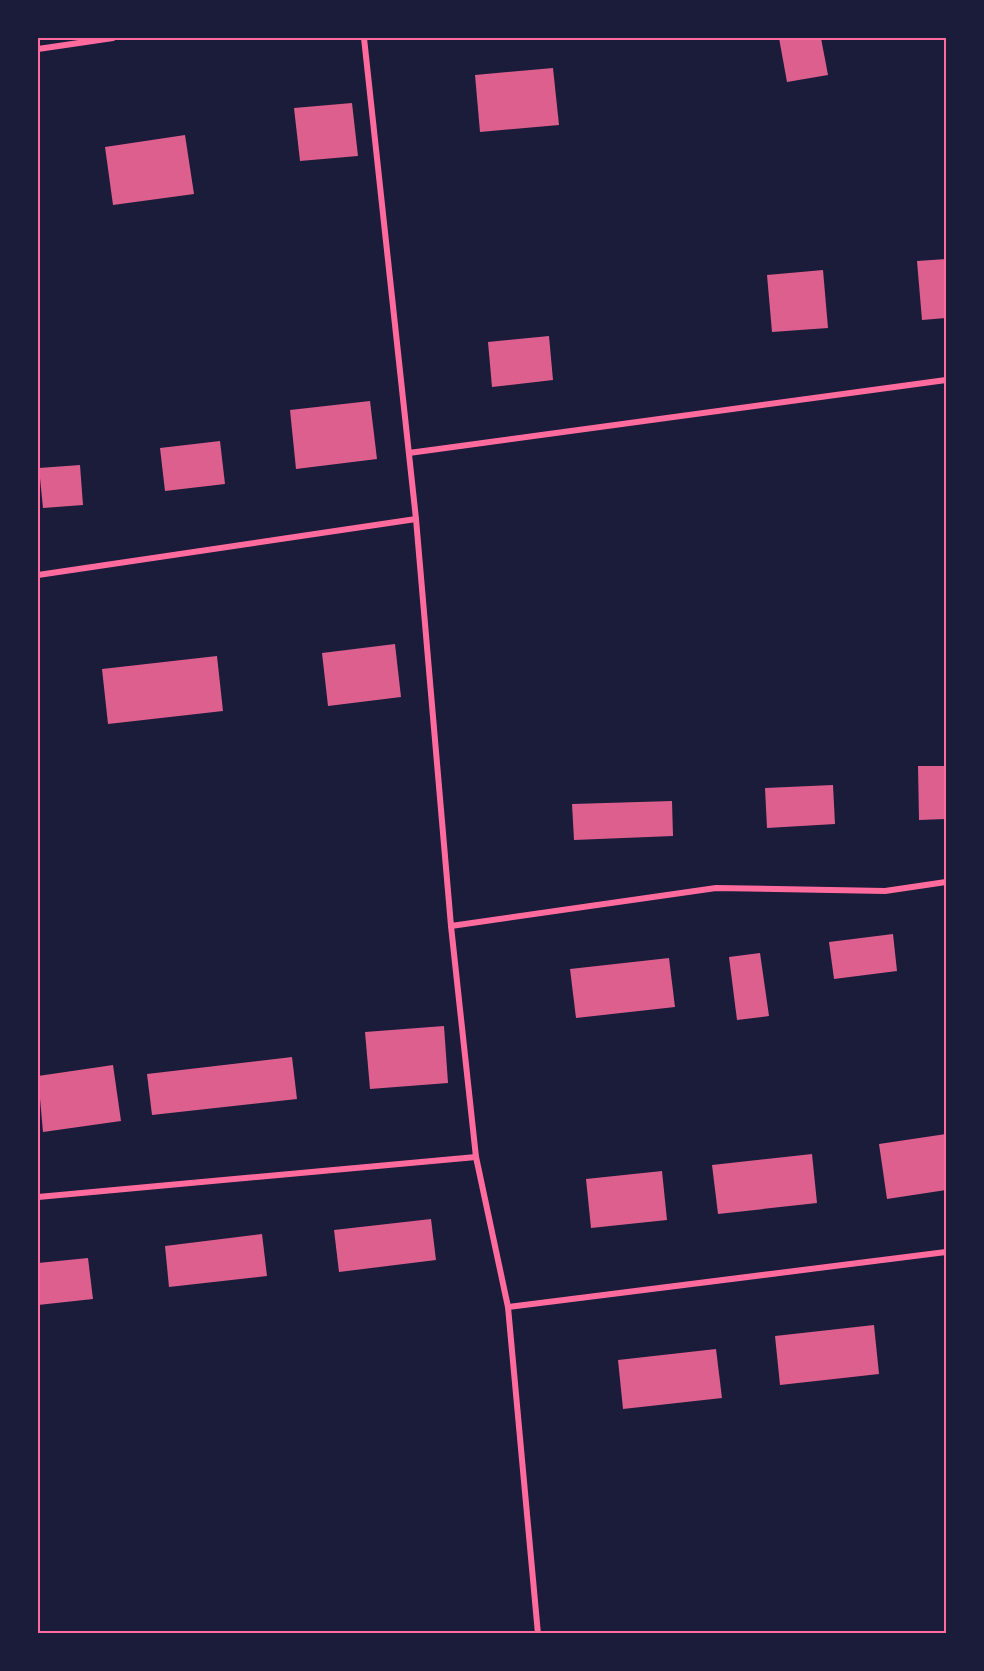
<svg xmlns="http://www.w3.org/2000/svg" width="984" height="1671" font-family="Bitter,serif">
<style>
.building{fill:#dd5f8e}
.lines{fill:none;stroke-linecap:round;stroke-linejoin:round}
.minor{stroke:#ff6b9d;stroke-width:6}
.neatline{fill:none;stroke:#ff6b9d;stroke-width:2}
</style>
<rect width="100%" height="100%" fill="#1b1b3a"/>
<g class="building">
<polygon points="779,38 821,38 828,75 787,82"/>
<polygon points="553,68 559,125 480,132 475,75"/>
<polygon points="352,103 358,156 300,161 294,108"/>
<polygon points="185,135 194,194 113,205 105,147"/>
<polygon points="946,259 946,318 922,320 917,261"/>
<polygon points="823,270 828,328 772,332 767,275"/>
<polygon points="549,336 553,380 492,387 488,342"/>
<polygon points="370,401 377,459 296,469 290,410"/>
<polygon points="220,441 225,484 165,491 160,448"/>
<polygon points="80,465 83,505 43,508 39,468"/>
<polygon points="395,644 401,697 328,706 322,653"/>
<polygon points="217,656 223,711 108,724 102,669"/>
<polygon points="918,766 946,766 946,819 919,820"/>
<polygon points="833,785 835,824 767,828 765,788"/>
<polygon points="672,801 673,836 574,840 572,804"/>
<polygon points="893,934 897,971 834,979 829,942"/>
<polygon points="760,953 769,1016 737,1020 729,957"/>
<polygon points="669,958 675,1007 576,1018 570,969"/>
<polygon points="444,1026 448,1083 370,1089 365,1032"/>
<polygon points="292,1057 297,1099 152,1115 147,1074"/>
<polygon points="113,1065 121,1121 43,1132 38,1076"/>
<polygon points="946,1134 946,1190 887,1199 879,1144"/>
<polygon points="812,1154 817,1203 718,1214 712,1165"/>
<polygon points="662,1171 667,1220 591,1228 586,1179"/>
<polygon points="431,1219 436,1260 339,1272 334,1230"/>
<polygon points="262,1234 267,1276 169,1287 165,1246"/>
<polygon points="88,1258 93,1299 38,1305 38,1263"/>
<polygon points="874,1325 879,1374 780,1385 775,1336"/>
<polygon points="716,1349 722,1398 623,1409 618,1360"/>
</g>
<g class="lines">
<g class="minor">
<polyline points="364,38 416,519 451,926 476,1157 508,1307 538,1634"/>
<polyline points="38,49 113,38"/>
<polyline points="409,453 946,380"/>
<polyline points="38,575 416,519"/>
<polyline points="451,926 716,888 885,891 946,882"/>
<polyline points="38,1197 476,1157"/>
<polyline points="508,1307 946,1252"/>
</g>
</g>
<rect width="984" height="1671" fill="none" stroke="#1b1b3a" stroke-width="78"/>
<rect x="39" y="39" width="906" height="1593" class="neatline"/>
</svg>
